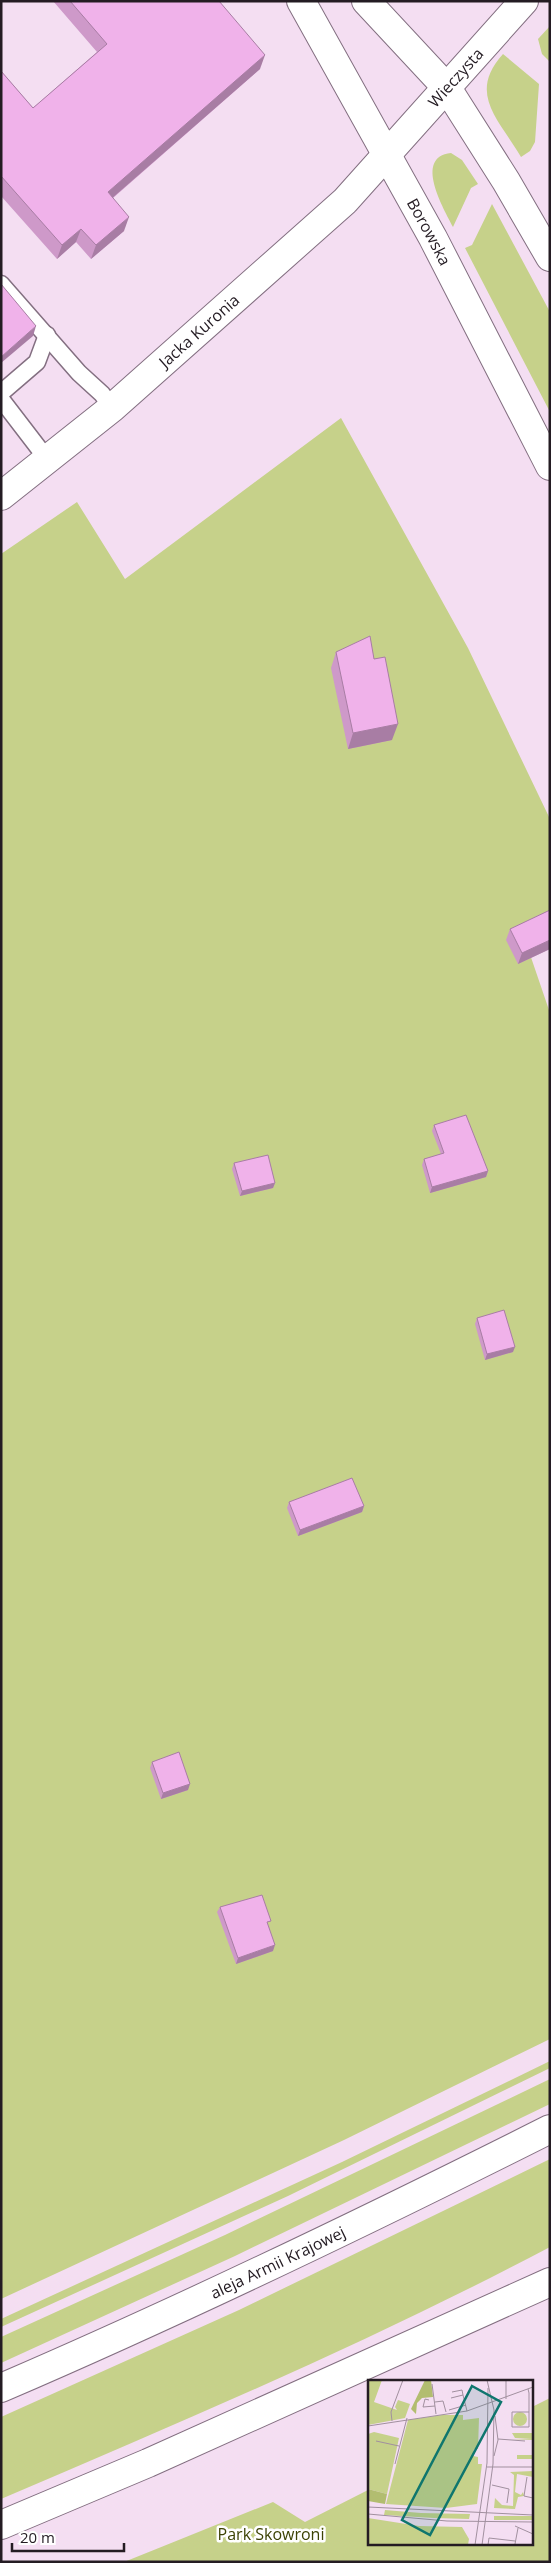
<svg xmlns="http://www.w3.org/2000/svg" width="551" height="2563" font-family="'Open Sans',sans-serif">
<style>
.green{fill:#c6d18a}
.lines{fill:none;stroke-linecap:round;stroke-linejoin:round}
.service-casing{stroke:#836f81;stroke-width:19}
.minor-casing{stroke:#836f81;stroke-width:30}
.tertiary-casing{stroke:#836f81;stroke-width:30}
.primary-casing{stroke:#836f81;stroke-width:30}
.service{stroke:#fff;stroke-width:16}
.minor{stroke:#fff;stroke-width:28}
.tertiary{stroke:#fff;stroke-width:28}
.primary{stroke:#fff;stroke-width:28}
.wall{fill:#ce99c9}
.shaded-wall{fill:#a87da4}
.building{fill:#f0b2ea;stroke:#a87da4}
.labels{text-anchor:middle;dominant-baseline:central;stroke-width:5;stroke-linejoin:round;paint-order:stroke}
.street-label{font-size:16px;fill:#241c23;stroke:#fff}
.park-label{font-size:16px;fill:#3c4204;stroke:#fff}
.inset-road{fill:none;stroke:#a1909f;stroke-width:1}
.view{fill:#0f766e;fill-opacity:0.15;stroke:#0f766e;stroke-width:2.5}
.inset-edge{fill:none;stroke:#241c23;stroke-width:2.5}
</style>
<rect width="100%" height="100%" fill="#f4def2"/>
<g class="green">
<polygon points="550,26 550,62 542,54 538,39"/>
<path d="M 503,54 L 539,84 L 535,142 L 530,151 L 521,157 C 499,119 467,94 503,54 Z"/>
<path d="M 451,153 L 462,160 L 478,184 L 471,188 L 453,227 C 444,209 413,157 451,153 Z"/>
<polygon points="492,204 550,312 550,412 465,248 472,245"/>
<polygon points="341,418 468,648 550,819 550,915 521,928 550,1013 550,2039 344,2140 1,2299 1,554 77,502 125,579"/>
<polygon points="550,2061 550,2068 288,2196 1,2327 1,2319 342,2162"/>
<polygon points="550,2079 550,2104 235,2256 1,2363 1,2337 225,2235"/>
<path d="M 550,2159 L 550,2247 C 372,2341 186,2420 1,2499 L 1,2417 L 239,2310 Z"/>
<polygon points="550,2398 550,2562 124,2562 273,2502 305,2522 370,2489 370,2544 532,2544 532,2407"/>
</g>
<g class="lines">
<defs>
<g id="service">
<polyline points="1,284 79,373 102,394 112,408"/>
<polyline points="1,393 37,362 47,335"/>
<polyline points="1,399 47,459"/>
</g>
<g id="minor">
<path id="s1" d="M 1,496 L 112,408 L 345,201 L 524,1"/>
</g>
<g id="tertiary">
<path id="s2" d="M 301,1 L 433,238 L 550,466"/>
<polyline points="366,1 447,88 506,181 550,257"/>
</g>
<g id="primary">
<path id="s3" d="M 1,2388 C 187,2308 369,2220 550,2129"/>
<polyline points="1,2525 148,2463 550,2282"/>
</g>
</defs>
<use href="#service" class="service-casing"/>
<use href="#minor" class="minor-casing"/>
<use href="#tertiary" class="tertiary-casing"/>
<use href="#primary" class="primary-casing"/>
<use href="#service" class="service"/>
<use href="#minor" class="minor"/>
<use href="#tertiary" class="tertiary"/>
<use href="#primary" class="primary"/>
</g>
<g class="wall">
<polygon points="53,1 219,1 260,69 113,198 124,231 91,259 76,242 57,259 1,196 1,71 33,108 97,52"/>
<polygon points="336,652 374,659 392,740 348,749 331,668"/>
<polygon points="550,910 550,949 518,964 506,940 510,929"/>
<polygon points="434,1125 488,1171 486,1177 430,1193 422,1165 424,1159 441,1154 432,1131"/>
<polygon points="234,1163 275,1183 273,1188 240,1196 232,1169"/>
<polygon points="477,1318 513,1352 485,1360 475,1324"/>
<polygon points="289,1502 364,1506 362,1512 298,1536 287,1508"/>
<polygon points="152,1762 188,1790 161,1799 150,1768"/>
<polygon points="220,1907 269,1927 273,1951 236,1964 217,1912"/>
</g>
<g class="shaded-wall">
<polygon points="265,55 260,69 103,206 108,192"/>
<polygon points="129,217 124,231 91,259 96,245"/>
<polygon points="81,229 76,242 57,259 62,245"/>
<polygon points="36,326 33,336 1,363 1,357"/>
<polygon points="398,724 392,740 348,749 353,733"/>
<polygon points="550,940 550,949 518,964 522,953"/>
<polygon points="488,1171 486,1177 430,1193 432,1187"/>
<polygon points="275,1183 273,1188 240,1196 242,1191"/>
<polygon points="515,1347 513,1352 485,1360 487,1354"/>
<polygon points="364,1506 362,1512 298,1536 300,1530"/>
<polygon points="190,1784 188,1790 161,1799 163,1793"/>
<polygon points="275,1945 273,1951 236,1964 238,1958"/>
</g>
<g class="building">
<polygon points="70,1 219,1 265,55 108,192 129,217 96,245 81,229 62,245 1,176 1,71 33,108 107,44"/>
<polygon points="1,284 36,326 1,357"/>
<polygon points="370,636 374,659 385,657 398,724 353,733 336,652"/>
<polygon points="550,910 550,940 522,953 510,929"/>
<polygon points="466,1115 488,1171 432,1187 424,1159 444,1153 434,1125"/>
<polygon points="268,1155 275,1183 242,1191 234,1163"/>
<polygon points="504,1310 515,1347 487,1354 477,1318"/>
<polygon points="352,1478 364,1506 300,1530 289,1502"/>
<polygon points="179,1752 190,1784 163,1793 152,1762"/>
<polygon points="262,1895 271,1921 267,1922 275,1945 238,1958 220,1907"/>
</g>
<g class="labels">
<g class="street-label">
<text stroke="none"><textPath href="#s1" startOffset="619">Wieczysta</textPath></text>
<text stroke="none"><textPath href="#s2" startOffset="264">Borowska</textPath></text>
<text stroke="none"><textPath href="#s1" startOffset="258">Jacka Kuronia</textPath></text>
<text stroke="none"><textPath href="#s3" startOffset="304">aleja Armii Krajowej</textPath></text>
</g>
<g class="park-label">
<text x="271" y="2534">Park Skowroni</text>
</g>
</g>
<g transform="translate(368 2380)">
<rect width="165" height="165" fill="#f4def2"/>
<path d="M 0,0 L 14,0 L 6,22 L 29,30 L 27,27 L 30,20 L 42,24 L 37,38 L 0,45 ZM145 39a7 7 0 1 1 14 0a7 7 0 1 1-14 0ZM 74,35 L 95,35 L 95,40 L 111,38 L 110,69 L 106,69 L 105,76 L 110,77 L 110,84 L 114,84 L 109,124 L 78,128 L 18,124 L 40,40 ZM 6,52 L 31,58 L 19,114 L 0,109 L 0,54 ZM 144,53 L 165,53 L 165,79 L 149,79 L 149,75 L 165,75 L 165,60 L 143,59 L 164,59 L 147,58 ZM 165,91 L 165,97 L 149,94 L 147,112 L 153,115 L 155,112 L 156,116 L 150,117 L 147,129 L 126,128 L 127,118 L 134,125 L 145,126 L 146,95 L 142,92 ZM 17,130 L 53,133 L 102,134 L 101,139 L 66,138 L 16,135 ZM 126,136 L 165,136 L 165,140 L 126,140 ZM 0,138 L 51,146 L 94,147 L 101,159 L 100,165 L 0,165 Z" fill="#c6d18a"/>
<path d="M 57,0 L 63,0 L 65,17 L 54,18 L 49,23 L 48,34 L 43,29 ZM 0,109 L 19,114 L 17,124 L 0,121 Z" fill="#b2bd70"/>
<path class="inset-road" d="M 138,0 L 138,19M 64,4 L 68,34M 160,9 L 161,13 L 161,47 L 144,47 L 144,32 L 161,32M 84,12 L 94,10 L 95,15M 83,18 L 95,15 L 99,31M 61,20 L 57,19 L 55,27 L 67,26M 67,22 L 75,21 L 78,32M 81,30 L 98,25M 24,41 L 23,32 L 35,0M 0,46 L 99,31 L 165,7M 130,59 L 157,61M 8,61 L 31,66M 126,76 L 130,60 L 127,36M 27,84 L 39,38M 119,87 L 165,87M 159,97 L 156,116 L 165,118M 124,105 L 141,109 L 139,123M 0,127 L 165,135M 0,134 L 79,141 L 165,142M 147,146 L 165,154M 147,164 L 150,148M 107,165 L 119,83 L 120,8M 114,165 L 125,84 L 126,30 L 119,0M 120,165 L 121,158 L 147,161"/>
<path class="view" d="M 104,6 L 133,22 L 62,155 L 34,140 Z"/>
<rect width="165" height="165" class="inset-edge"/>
</g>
<rect width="551" height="2563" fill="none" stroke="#241c23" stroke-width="5"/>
<path d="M12 2543v8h112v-8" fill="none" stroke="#241c23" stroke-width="2.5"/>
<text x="20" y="2543" font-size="15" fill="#241c23" stroke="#ffffff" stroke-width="4" paint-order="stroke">20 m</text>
</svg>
